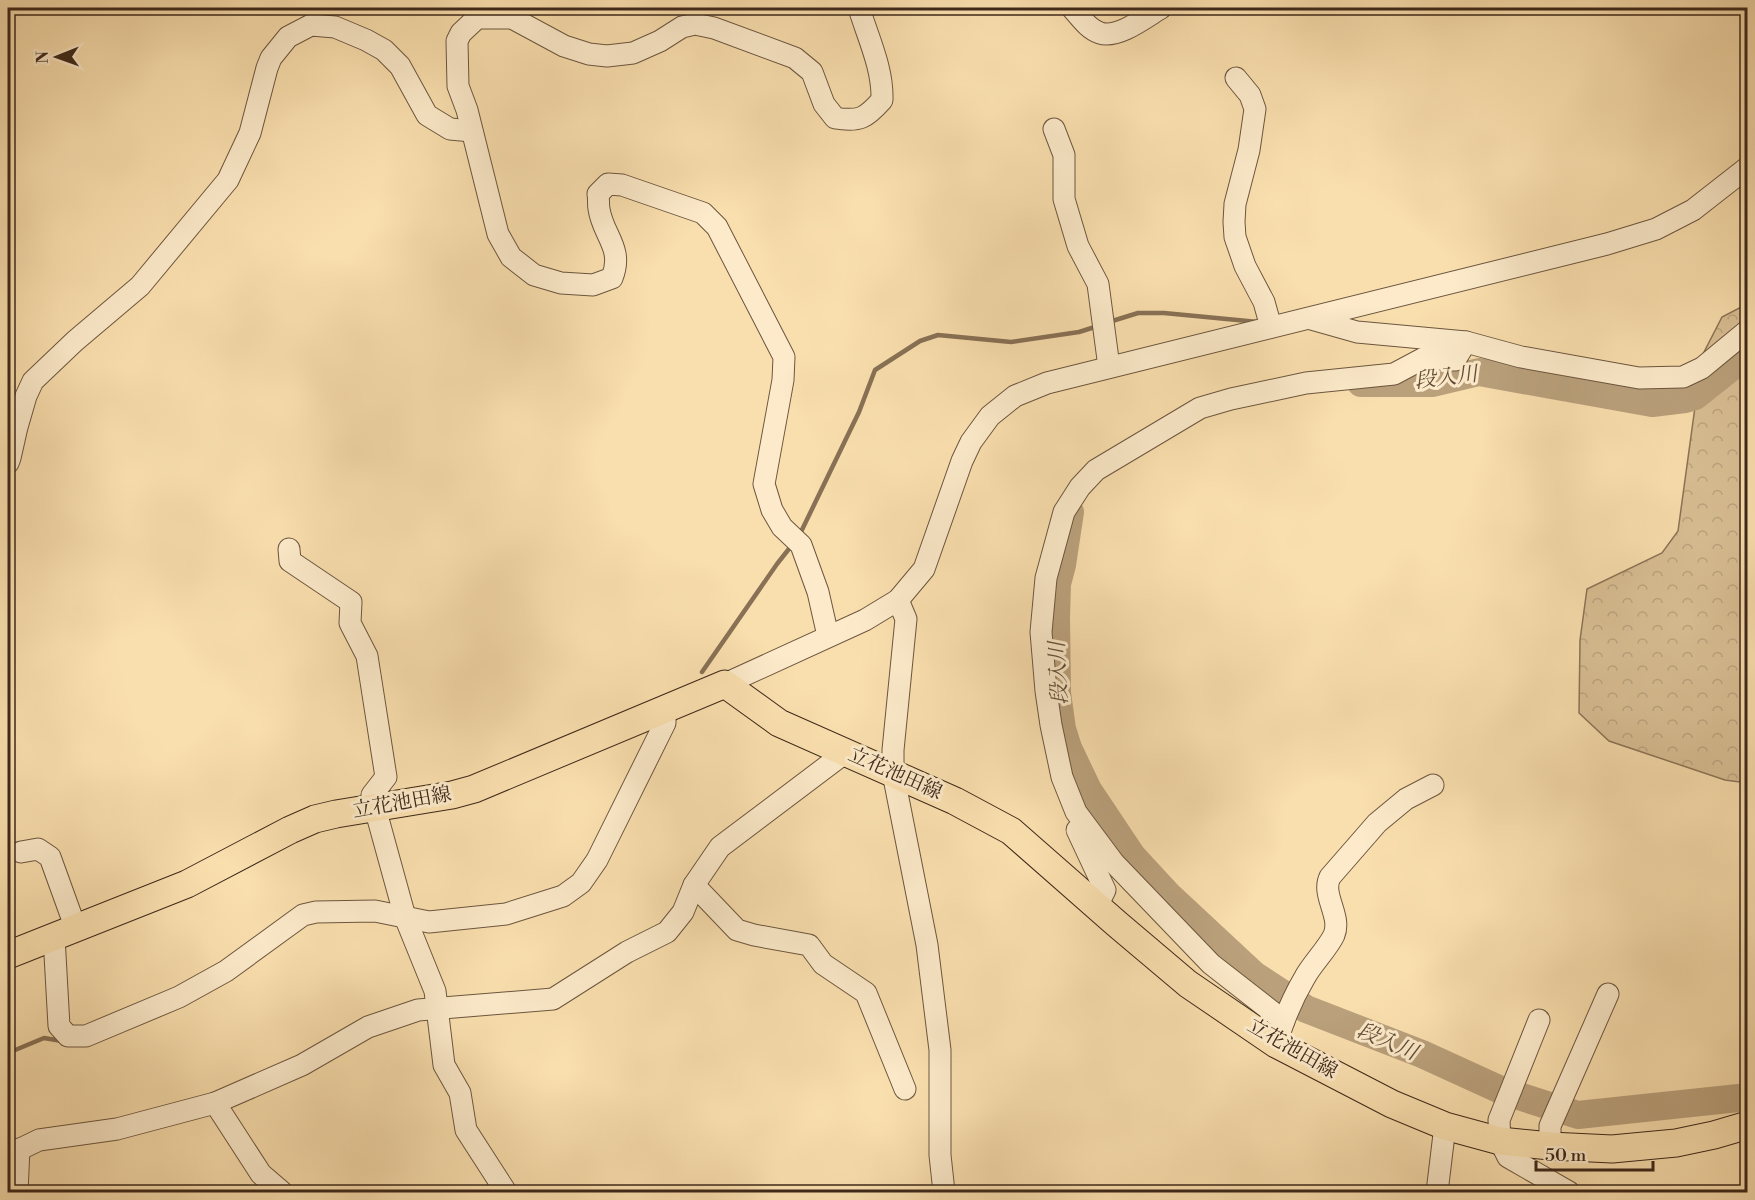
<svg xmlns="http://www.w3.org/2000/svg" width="1755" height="1200" font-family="'Libre Bodoni','Noto Serif JP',serif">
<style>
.forest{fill:url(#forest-crowns);stroke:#8c7458;stroke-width:1.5}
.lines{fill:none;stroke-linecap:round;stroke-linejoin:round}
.stream{stroke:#887155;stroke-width:4.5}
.river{stroke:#baa17c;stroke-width:28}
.minor-casing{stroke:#6c563f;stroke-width:23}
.major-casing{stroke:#3d281a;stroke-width:29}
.minor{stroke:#fceaca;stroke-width:21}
.major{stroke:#fadfae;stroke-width:27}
.labels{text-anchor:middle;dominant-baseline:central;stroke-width:6;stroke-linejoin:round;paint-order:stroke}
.street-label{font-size:20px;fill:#3d281a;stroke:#fceaca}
.water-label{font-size:21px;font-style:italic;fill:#624c37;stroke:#fceaca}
</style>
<defs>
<pattern id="forest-crowns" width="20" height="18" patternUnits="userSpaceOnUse" patternTransform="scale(1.5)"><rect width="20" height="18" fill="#dac095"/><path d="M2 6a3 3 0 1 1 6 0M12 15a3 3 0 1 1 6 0" fill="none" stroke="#bca580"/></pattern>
</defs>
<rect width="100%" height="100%" fill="#fadfae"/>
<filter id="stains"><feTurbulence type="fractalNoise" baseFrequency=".00333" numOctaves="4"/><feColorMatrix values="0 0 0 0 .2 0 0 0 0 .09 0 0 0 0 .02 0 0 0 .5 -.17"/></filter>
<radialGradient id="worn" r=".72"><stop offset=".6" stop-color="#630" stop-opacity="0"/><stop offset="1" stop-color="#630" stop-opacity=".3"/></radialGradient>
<polygon class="forest" points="1747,304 1747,783 1725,780 1609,741 1579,713 1580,640 1587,589 1662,553 1678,531 1702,356 1722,317"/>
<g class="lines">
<g class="stream">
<polyline points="1109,322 1138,313 1164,313 1258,322"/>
<polyline points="1462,357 1479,372"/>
<polyline points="799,536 859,412 875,370 920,341 938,335 1011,342 1079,332 1098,326"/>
<polyline points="702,672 777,564 792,545"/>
<polyline points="8,1053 44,1038 62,1041"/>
</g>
<g class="river">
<polyline points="1361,383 1433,383 1479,372 1652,403 1685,399 1695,396 1748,354"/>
<polyline points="1070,512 1062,565 1057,584 1056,617 1057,693 1062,729 1068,748 1088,790 1132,856 1168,895 1254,975 1306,1009 1422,1054 1503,1091 1578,1115 1748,1097"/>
</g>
<defs>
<g id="minor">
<path d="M 1072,8 C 1080,17 1088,29 1100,33 C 1118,39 1146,17 1161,8"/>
<polyline points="1236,78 1250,95 1255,109 1249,150 1235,204 1234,222 1235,237 1245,266 1264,302 1271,327"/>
<polyline points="1054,129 1064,155 1064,199 1078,246 1098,284 1109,367"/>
<polyline points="1311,319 1357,332 1466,342 1521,357 1639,378 1683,377 1702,368 1748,330"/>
<polyline points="8,463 10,458 17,427 26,396 33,381 75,341 140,286 228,180 250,133 267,68 271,58 288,37 311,25 335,27 366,40 384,50 400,66 427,115 450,129 472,131"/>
<polyline points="289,549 290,561 351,602 350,623 367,656 386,777 372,795 375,808 405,917 435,991 444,1065 460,1093 466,1130 506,1192"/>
<polyline points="898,600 906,619 893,750 893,773 927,945 940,1050 940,1155 944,1192"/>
<path d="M 828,636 L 818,592 L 801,545 L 782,527 L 772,510 L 764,484 L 783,380 L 784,357 L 717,227 L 703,213 L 622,185 L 608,184 L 598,194 C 599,199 598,204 599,209 C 603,236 624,248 612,278 L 593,285 L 561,283 L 534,275 L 511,257 L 498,234 L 467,110 L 458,86 L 457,41 L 461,33 L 477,18 L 512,18 L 564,46 L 589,54 L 607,56 L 633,53 L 660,41 L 682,27 L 695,24 L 714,28 L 795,58 L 812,72 L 824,104 L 835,118 C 860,122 866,118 882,100 C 883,68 868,38 859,8"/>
<polyline points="725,684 865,620 898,600 924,569 962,461 971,442 990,416 1015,396 1047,383 1607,244 1656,229 1693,210 1748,167"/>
<polyline points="1077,830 1105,890 1097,906"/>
<polyline points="21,852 38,849 50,857 76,929"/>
<polyline points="694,885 737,930 754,935 809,945 823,964 866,993 905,1089"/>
<polyline points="54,937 59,1026 68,1036 86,1036 179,997 226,971 303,915 316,912 375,911 429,922 506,914 563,896 581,883 597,860 665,723 665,709"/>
<polyline points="1539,1020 1499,1120 1500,1141 1508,1157 1569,1192"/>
<polyline points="1284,1021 1211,964 1114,863 1076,812 1062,777 1051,725 1046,691 1041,632 1046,578 1064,512 1080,487 1096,470 1200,408 1231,399 1306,383 1394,374 1424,358 1455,360 1466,342"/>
<path d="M 1280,1032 C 1286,1014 1295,994 1305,977 C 1312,964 1328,948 1334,935 C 1342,916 1321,895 1330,877 L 1377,823 L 1406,799 L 1433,785"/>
<polyline points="215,1103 261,1174 282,1192"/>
<polyline points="1550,1146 1550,1126 1608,994"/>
<polyline points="8,1155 39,1140 117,1129 215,1103 302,1065 368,1027 418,1010 553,999 627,952 667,932 683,912 694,885 720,847 846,752"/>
<polyline points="17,1192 19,1149"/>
<polyline points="1437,1192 1445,1126"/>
</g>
<polyline id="major" points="8,955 187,884 290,830 315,819 336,814 452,795 474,789 725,684 779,723 955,801 1011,831 1117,924 1188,984 1276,1044 1392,1104 1445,1126 1500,1141 1550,1146 1612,1149 1676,1143 1714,1135 1748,1125"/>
</defs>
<use href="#minor" class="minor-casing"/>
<use href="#major" class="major-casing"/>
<use href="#minor" class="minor"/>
<use href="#major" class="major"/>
</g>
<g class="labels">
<g class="street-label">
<text transform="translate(895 774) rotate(24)">立花池田線</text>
<text transform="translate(402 803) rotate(-10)">立花池田線</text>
<text transform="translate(1292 1049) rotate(30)">立花池田線</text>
</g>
<g class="water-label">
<text transform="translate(1446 378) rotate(-7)">段入川</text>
<text transform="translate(1059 673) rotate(-93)">段入川</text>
<text transform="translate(1387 1042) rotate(23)">段入川</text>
</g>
</g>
<rect width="1755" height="1200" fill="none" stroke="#fadfae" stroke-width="30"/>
<rect x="9" y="9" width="1737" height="1182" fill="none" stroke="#3d281a" stroke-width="3"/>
<rect x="15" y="15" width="1725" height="1170" fill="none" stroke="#3d281a" stroke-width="1.5"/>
<g transform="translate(57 57) rotate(269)" stroke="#fceaca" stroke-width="4.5" paint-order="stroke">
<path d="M0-4.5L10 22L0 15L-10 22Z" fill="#3d281a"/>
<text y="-9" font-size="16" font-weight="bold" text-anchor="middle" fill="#3d281a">N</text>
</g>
<path d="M1536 1161v9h117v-9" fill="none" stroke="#3d281a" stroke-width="3"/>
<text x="1545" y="1161" font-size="18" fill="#3d281a" stroke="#fceaca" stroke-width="4.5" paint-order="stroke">50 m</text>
<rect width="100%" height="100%" filter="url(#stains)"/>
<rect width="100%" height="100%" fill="url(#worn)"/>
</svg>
